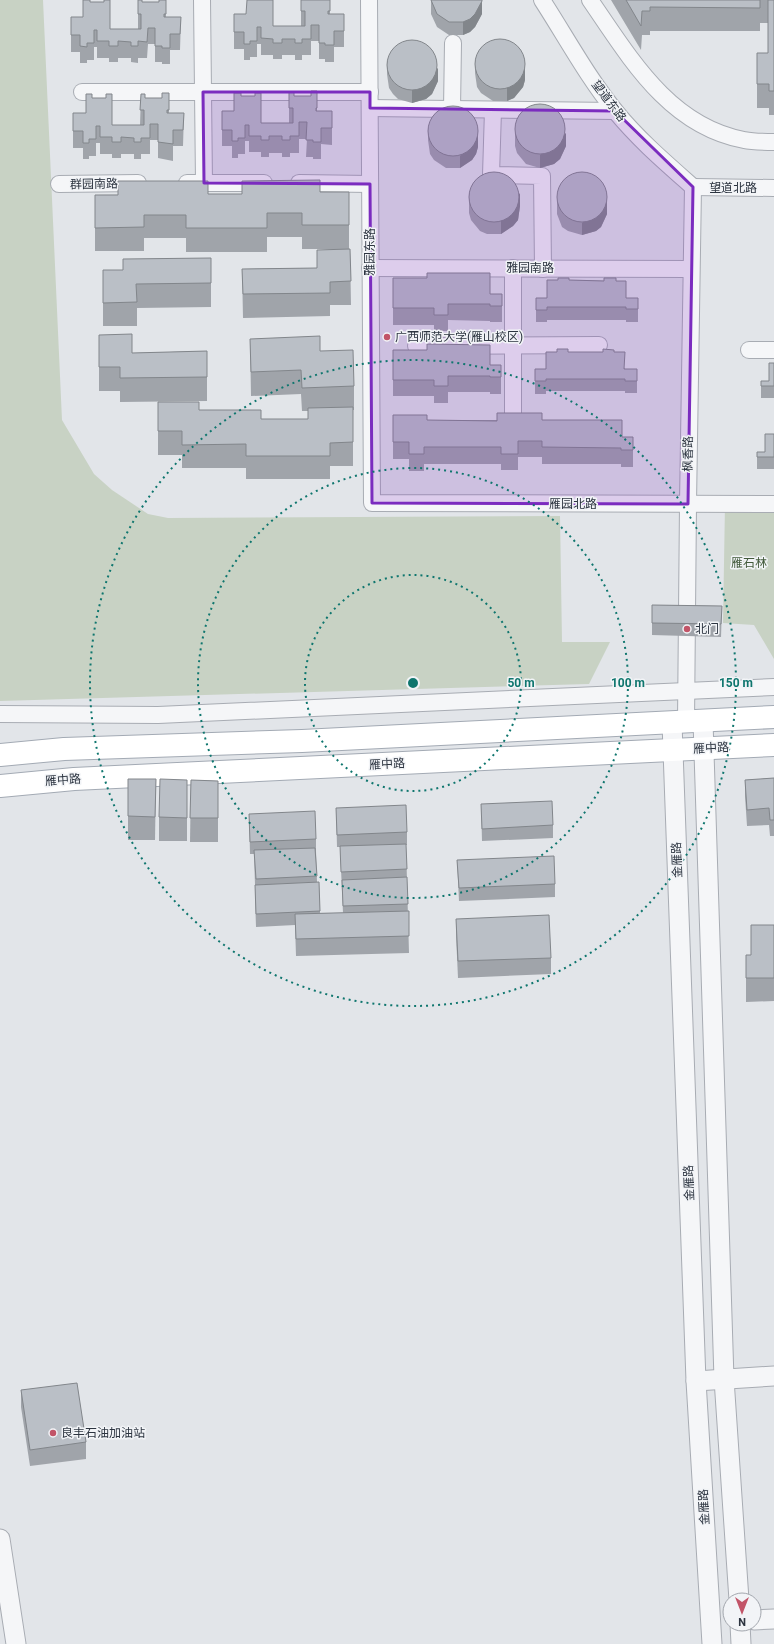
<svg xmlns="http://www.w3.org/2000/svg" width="774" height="1644" font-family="Roboto,'Noto Sans SC',sans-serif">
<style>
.green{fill:#c8d2c4}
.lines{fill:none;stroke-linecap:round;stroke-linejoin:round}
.minor-casing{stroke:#a8acb3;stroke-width:18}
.tertiary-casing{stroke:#a8acb3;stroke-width:21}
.primary-casing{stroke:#a3aab4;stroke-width:24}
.minor{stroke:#f5f6f8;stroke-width:16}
.tertiary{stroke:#f5f6f8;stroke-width:19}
.primary{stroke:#fff;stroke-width:22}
.wall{fill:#a0a4aa}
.shaded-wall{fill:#82868b}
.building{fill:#babfc6;stroke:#82868b}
.marked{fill:#7b2cbf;fill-opacity:0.2;stroke:#7b2cbf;stroke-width:3;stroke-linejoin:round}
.ring{fill:none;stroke:#0f766e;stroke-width:2;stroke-dasharray:2 4}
.poi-dot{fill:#c25468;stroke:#f2f4f7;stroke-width:1.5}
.labels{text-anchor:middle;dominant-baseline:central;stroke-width:3;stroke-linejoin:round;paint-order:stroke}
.street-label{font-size:12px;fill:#2c3440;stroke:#f2f4f7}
.poi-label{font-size:12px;fill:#2c3440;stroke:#f2f4f7;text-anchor:start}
.park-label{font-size:12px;fill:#425a3b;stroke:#f2f4f7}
.centre{fill:#0f766e;stroke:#f2f4f7;stroke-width:2}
.ring-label{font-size:12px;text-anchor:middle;font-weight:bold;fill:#0f766e;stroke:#f2f4f7;stroke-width:3;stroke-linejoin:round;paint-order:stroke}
</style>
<rect width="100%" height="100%" fill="#e2e5e9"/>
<g class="green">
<polygon points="0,0 43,0 62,420 94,474 112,490 148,514 168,518 560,516 562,642 610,642 589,684 0,701"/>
<polygon points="725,504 774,504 774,659 754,625 723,623"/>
</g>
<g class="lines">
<defs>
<g id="minor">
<polyline points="202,0 204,183"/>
<polyline points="369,0 372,503 774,504"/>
<path d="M 542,0 C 566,37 588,78 616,112 C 639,140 666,163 693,187"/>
<path d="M 590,0 C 630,58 669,126 744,140 C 753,142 764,142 774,142"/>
<polyline points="82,92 370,92"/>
<polyline points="370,108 615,111"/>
<polyline points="452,109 453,43"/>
<polyline points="493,110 491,175 542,176 543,269"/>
<polyline points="187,183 264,183"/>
<polyline points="299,183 370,184"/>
<polyline points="59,184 138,183"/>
<polyline points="693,187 774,188"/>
<polyline points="370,268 691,269"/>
<polyline points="416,346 599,345"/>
<polyline points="749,350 774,350"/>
<polyline points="513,426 513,268"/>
<polyline points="0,714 158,715 774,687"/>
<polyline points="686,722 688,504 693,187"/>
</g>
<g id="tertiary">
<polyline points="703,721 724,1379 739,1600"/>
<polyline points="672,723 696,1381 712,1644"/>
<polyline points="696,1381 774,1376"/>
<polyline points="0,1539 16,1644"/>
<polyline points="754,1620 774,1619"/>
<polyline points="740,1624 741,1644"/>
</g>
<g id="primary">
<polyline points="0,755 64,749 302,741 774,717"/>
<polyline points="0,786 74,779 774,745"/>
</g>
</defs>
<use href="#minor" class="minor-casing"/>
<use href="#tertiary" class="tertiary-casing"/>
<use href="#primary" class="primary-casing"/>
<use href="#minor" class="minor"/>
<use href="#tertiary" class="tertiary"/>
<use href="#primary" class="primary"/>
</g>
<g class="wall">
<polygon points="138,0 142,2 159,2 166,0 166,17 181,17 180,50 170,50 170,64 162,64 162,62 155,62 155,44 148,44 147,58 138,58 138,63 131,62 131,58 118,58 118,62 109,62 109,58 97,58 97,47 94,47 94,60 87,60 87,63 80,63 80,52 71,52 71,17 83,17 110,29 138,29"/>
<polygon points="301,0 330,0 330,14 344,14 344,47 334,47 334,62 325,62 325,59 319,59 319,41 311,41 311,55 302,55 302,60 295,60 295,55 282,55 282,59 273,59 273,55 261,55 261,44 257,44 257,57 250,57 250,60 244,60 244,49 234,49 234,14 246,14 273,26 301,26"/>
<polygon points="431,0 482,14 475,27 470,32 463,35 449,35 437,27 431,14"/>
<polygon points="611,0 774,0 774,115 769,115 769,108 757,108 757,53 768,53 768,23 760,23 760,31 650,31 650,35 642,35 641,50"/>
<polygon points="475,60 525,80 523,87 514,98 507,101 493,101 481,93 477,87 475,73"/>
<polygon points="387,61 438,81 432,94 426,99 412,103 398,99 393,94 389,88 387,74"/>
<polygon points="317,91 317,111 332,111 332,145 321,144 321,159 313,159 313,157 306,157 307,139 299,139 299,153 290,153 290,157 282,157 282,153 269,153 269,157 261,157 261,152 249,152 249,141 245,141 245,154 238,154 238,158 232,158 232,146 222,146 222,111 234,111 241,96 261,123 289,123 289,92 294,96 311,96"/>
<polygon points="169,93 169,113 184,113 183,146 173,146 173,161 158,158 158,140 150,140 150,154 141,154 141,159 134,159 134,154 121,154 121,158 112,158 112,154 100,154 100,143 96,143 96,156 89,156 89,159 83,159 83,148 73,148 73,113 86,113 92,98 112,125 140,125 141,94 145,98 162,98"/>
<polygon points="428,128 478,147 476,154 472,160 460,168 446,168 434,160 430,154 428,140"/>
<polygon points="515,133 566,146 560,159 554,164 540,168 526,164 517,153 515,146"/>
<polygon points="320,192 349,192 349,249 302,249 302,237 267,237 267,252 186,252 186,238 144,238 144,251 95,251 95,195 242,194"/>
<polygon points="469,193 520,206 518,220 513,226 501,234 487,234 480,231 471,220 469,213"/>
<polygon points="557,201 607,214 601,227 596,231 582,235 568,231 562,227 557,214"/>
<polygon points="350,249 351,305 330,305 330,316 243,318 242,269 317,268 317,250"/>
<polygon points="103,270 211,283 211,307 137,308 137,326 103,326"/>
<polygon points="393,278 490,294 502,294 502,322 490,322 490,321 448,320 448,331 434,331 434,325 393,325"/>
<polygon points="569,280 616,281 626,298 638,298 638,322 626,322 626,320 547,320 547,322 536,322 536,298 547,298"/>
<polygon points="99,335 132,353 207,351 207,401 120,402 120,391 99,391"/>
<polygon points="250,339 320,351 354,386 354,410 353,410 353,466 330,466 330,479 246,479 246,468 182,468 182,455 158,455 158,402 199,410 261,419 308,419 308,411 302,411 301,394 251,396"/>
<polygon points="393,350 490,365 501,365 501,394 490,394 490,392 448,392 448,403 434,403 434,396 393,396"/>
<polygon points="568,352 614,352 625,369 637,369 637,393 625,393 625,391 546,391 546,394 535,394 535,369 546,369"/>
<polygon points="774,363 774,398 761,398 761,381 769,381"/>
<polygon points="393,415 427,420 542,420 622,437 633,437 633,467 621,467 621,464 542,464 542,457 518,457 518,470 501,470 501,464 424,464 424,471 409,471 409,459 393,459"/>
<polygon points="774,434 774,469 757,469 757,452 765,452"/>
<polygon points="652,605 722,606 721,637 652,635"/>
<polygon points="774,778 774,836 770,836 769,825 747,826 745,796 745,780"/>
<polygon points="128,779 156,779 155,840 128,840"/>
<polygon points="191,780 218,781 218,842 190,842"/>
<polygon points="187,803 187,841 159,841 159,817"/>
<polygon points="481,804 553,825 553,838 482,841"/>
<polygon points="336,808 407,832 407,845 406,845 409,953 296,956 295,925 256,927 255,897 255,885 254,854 250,854 249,814 316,839 316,851 317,882 319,882 320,913 343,913 340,847 337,847"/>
<polygon points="457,860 555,884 555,897 459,901"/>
<polygon points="456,919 551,958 551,974 458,978 456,935"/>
<polygon points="774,925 774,1001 746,1002 746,955 751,955"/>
<polygon points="21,1390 86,1442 86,1459 30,1466 21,1407"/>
</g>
<g class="shaded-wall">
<polygon points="482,1 482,14 475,27 470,32 463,35 463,22"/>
<polygon points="438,68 438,81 432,94 426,99 412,103 412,90"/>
<polygon points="525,68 525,80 523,87 514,98 507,101 507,88"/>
<polygon points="566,133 566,146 560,159 554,164 540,168 540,155"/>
<polygon points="478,135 478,147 476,154 472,160 460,168 460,156"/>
<polygon points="520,193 520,206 518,220 513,226 501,234 501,221"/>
<polygon points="607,201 607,214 601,227 596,231 582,235 582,223"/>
</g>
<g class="building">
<polygon points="83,0 90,0 90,2 104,2 104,0 110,0 110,29 141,29 141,14 138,14 138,0 142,0 142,2 159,2 159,0 166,0 166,14 164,14 164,17 181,17 180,34 170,34 170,48 162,48 162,46 155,46 155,28 148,28 147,42 138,41 138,46 131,46 131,42 118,41 118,46 109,46 109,41 97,41 97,30 94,30 94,43 87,43 87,47 80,46 80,35 71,35 71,17 83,17"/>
<polygon points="247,0 273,0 273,26 305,26 305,11 301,11 301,0 330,0 330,11 328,11 328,14 344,14 344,31 334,31 334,45 325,45 325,43 319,43 319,25 311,25 311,39 302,39 302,43 295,43 295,39 282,39 282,43 273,43 273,39 261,38 261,27 257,27 257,41 250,41 250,44 244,44 244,32 234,32 234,14 246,14"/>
<polygon points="431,0 482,0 482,1 475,14 470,19 463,22 449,22 437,14"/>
<polygon points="626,0 760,0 760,8 650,7 650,11 642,11 641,26"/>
<polygon points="768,0 774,0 774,91 769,91 769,84 757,84 757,53 768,53"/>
<circle cx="500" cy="64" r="25"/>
<circle cx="412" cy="65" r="25"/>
<polygon points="311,91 317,91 317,108 316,108 316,111 332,111 332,128 321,128 321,142 313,142 313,140 306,140 307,122 299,122 299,136 290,136 290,140 282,140 282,136 269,136 269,140 261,140 261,136 249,136 249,125 245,125 245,138 238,138 238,141 232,141 232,130 222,130 222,111 234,111 234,93 241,93 241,96 255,96 255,93 261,93 261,123 293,123 293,108 289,108 289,92 294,92 294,96 311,96"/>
<polygon points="162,93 169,93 169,110 167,110 167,113 184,113 183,130 173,130 173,144 158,142 158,124 150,124 150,138 141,138 141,142 134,142 134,138 121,137 121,142 112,142 112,137 100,137 100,126 96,126 96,139 89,139 89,143 83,143 83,131 73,131 73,113 86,113 86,94 92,94 92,98 106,98 106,94 112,94 112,125 144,125 144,110 140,110 141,94 145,94 145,98 162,98"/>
<circle cx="540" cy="129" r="25"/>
<circle cx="453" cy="131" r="25"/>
<circle cx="494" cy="197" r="25"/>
<circle cx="582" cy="197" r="25"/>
<polygon points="320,180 320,192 349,192 349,225 302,225 302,213 267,213 267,228 186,228 186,215 144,215 144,227 95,228 95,195 118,195 118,181 208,181 208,194 242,194 242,181"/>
<polygon points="350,249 351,281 330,282 330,293 243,294 242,269 317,268 317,250"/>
<polygon points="211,258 211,283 136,284 137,302 103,303 103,270 123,270 123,259"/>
<polygon points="427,273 490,273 490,294 502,294 502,306 490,306 490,304 448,304 448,315 434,315 434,308 393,308 393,278 427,278"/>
<polygon points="558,278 569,278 569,280 604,281 604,278 616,278 616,281 626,281 626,298 638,298 638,309 626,309 626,307 547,307 547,310 536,310 536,298 547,298 547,280 558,280"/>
<polygon points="132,334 132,353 207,351 207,377 120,378 120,367 99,367 99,335"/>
<polygon points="320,336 320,351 353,350 354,386 302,388 301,370 251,372 250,339"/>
<polygon points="427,344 490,345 490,365 501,365 501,377 490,377 490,376 448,376 448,386 434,386 434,380 393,380 393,350 427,350"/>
<polygon points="557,349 568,349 568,352 603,352 603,349 614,350 614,352 625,352 624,369 637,369 637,381 625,381 625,379 546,379 546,381 535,381 535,369 546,369 546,352 557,352"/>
<polygon points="769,363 774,363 774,386 761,386 761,381 769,381"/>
<polygon points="158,402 199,402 199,410 261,410 261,419 308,419 308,408 353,407 353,442 330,443 330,456 246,456 246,444 182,445 182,431 158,431"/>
<polygon points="497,413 542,413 542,420 622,420 622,437 633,437 633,450 621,450 621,448 542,447 542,441 518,441 518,454 501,454 501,447 424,447 424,454 409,454 409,442 393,442 393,415 427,415 427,420 497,421"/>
<polygon points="765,434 774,434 774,457 757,457 757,452 765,452"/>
<polygon points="652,605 722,606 721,624 652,623"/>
<polygon points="774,778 774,820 770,820 769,808 747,810 745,780"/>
<polygon points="128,779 156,779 155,817 128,816"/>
<polygon points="160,779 187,780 187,818 159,817"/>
<polygon points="191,780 218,781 218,818 190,818"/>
<polygon points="552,801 553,825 482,829 481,804"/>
<polygon points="406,805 407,832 337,835 336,808"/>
<polygon points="315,811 316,839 250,842 249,814"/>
<polygon points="406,844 407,869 341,872 340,846"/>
<polygon points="315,848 317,876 256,879 254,850"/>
<polygon points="554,856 555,884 459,888 457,860"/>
<polygon points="407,877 408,904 343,906 342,880"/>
<polygon points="319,882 320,911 256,914 255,885"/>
<polygon points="409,911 409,936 296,939 295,914"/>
<polygon points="549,915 551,958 458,961 456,919"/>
<polygon points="751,925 774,925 774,978 746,978 746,955 751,955"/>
<polygon points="77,1383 86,1442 30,1450 21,1390"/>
</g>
<path class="marked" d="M 203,92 L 370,92 L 370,108 L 615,111 L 693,187 L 688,504 L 372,503 L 370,184 L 204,183 Z"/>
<g class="ring">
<circle cx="413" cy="683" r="108"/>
<circle cx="413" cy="683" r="215"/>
<circle cx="413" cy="683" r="323"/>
</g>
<g class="poi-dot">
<circle cx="387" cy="337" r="4"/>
<circle cx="687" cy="629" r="4"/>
<circle cx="53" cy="1433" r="4"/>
</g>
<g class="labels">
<g class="street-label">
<text transform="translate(609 101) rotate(53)">望道东路</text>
<text transform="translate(94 184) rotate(-1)">群园南路</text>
<text x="733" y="188">望道北路</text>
<text transform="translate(370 252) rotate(-90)">雅园东路</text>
<text x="530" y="268">雅园南路</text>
<text transform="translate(688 454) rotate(-89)">枫香路</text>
<text x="573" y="504">雁园北路</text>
<text transform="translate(711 748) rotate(-3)">雁中路</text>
<text transform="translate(387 764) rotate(-3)">雁中路</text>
<text transform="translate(63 780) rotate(-4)">雁中路</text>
<text transform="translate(677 860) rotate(-92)">金雁路</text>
<text transform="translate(689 1183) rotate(-92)">金雁路</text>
<text transform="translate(704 1507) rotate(-93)">金雁路</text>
</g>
<g class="poi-label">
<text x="395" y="337">广西师范大学(雁山校区)</text>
<text x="695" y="629">北门</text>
<text x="61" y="1433">良丰石油加油站</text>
</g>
<g class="park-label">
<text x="749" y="563">雁石林</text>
</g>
</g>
<circle cx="413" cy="683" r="6" class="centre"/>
<g class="ring-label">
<text x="521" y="687">50 m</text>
<text x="628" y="687">100 m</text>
<text x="736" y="687">150 m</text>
</g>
<g transform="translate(742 1612) rotate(180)"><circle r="19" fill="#f2f4f7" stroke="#a3a7ae"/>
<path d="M0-3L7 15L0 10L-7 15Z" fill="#c25468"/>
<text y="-6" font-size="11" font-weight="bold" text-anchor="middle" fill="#2c3440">N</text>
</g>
</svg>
